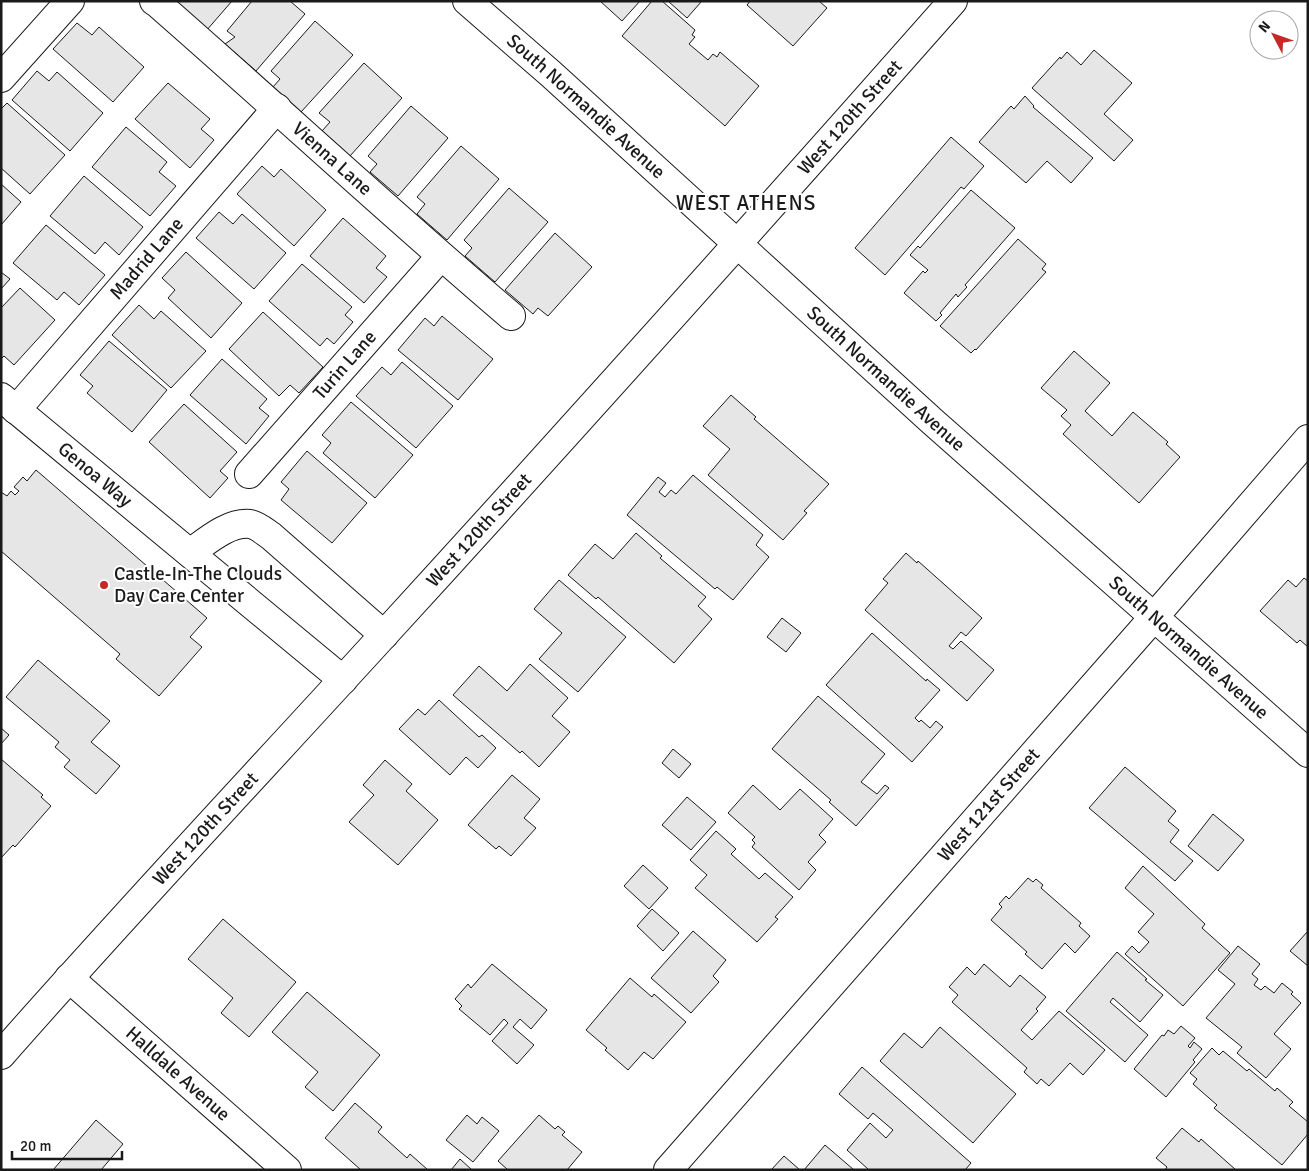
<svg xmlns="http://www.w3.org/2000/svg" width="1309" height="1171" font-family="Signika,sans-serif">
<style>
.building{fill:#e6e6e6;stroke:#1a1a1a}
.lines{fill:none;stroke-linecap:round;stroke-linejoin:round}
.minor-casing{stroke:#1a1a1a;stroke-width:30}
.tertiary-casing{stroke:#1a1a1a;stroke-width:30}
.secondary-casing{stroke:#1a1a1a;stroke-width:30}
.minor{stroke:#fff;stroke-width:28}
.tertiary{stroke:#fff;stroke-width:28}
.secondary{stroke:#fff;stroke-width:28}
.poi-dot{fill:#c62828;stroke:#fff;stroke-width:2}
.labels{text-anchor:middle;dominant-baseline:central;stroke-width:4;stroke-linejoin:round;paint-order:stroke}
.street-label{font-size:19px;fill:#1a1a1a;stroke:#fff}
.poi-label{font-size:19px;fill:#1a1a1a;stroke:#fff;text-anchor:start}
.quarter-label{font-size:21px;letter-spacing:1px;fill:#1a1a1a;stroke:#fff}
</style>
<rect width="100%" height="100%" fill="#fff"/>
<g class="building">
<polygon points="180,1 232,1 206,31 176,5"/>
<polygon points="252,1 290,1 305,14 256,71 225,44 235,37 227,31"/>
<polygon points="600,1 640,1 622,21"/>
<polygon points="652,1 662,1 695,30 692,35 695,37 689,44 708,60 713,54 717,57 720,52 759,86 725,126 622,36"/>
<polygon points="668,1 700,1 701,2 687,18"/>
<polygon points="750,1 819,1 827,8 793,46 747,5"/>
<polygon points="315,21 353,55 301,112 273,87 280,79 271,71"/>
<polygon points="77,23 92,35 99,27 144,67 113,102 53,49"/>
<polygon points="1094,50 1132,83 1104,114 1133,140 1114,161 1032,88 1060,57 1061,59 1067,52 1081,65"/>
<polygon points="364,63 402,98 350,156 322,131 330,122 319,113"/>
<polygon points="37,71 49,81 57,72 103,113 70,151 12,100"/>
<polygon points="168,83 210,119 201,129 214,140 190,168 135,119"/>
<polygon points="1025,96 1034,106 1033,107 1093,158 1071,183 1047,161 1026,183 979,142 1011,106 1014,109"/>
<polygon points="7,103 65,155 30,194 1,168 1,109"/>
<polygon points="411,106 448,138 398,196 370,172 377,164 368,156"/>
<polygon points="126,127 167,162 159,172 176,186 150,216 92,167"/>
<polygon points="951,137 984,166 964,189 961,187 885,275 855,248"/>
<polygon points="461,146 499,179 447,240 417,214 425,204 417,197"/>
<polygon points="262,166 274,177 281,169 326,210 294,246 237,194"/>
<polygon points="84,176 143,227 119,255 105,242 95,254 50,216"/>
<polygon points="1,184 21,202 1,225"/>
<polygon points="509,188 548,222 495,282 465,256 472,248 464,240"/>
<polygon points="971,190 1015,228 965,285 967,287 958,297 956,294 940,313 942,315 936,321 904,293 923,271 925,273 928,270 910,255 918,246 920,248"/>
<polygon points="219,212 233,224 242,214 286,253 254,289 196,238"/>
<polygon points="343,218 386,256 376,268 387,277 364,303 310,256"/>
<polygon points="46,225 105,275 79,305 64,292 57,300 13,263"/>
<polygon points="555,233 592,267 548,316 538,308 533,314 505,290"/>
<polygon points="1018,239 1046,264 1042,269 1046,272 976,350 975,349 971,353 940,326"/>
<polygon points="186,252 242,303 211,338 168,298 175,290 162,278"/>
<polygon points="302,264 352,307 345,315 353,322 334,344 327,338 320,346 269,301"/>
<polygon points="1,272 10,279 1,289"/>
<polygon points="20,288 55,320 14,365 4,356 1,359 1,308"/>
<polygon points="139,305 154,319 161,311 206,351 171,388 112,335"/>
<polygon points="263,312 323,367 299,393 290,385 279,396 229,349"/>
<polygon points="442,316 493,359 458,400 398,350 425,318 434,326"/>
<polygon points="109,341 167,390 132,432 87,393 93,386 80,375"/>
<polygon points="1074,351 1110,383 1085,411 1112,436 1133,412 1168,442 1166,444 1180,457 1139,503 1063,434 1071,425 1061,416 1067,410 1041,388"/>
<polygon points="222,359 267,399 259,408 269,416 246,444 190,395"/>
<polygon points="402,362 453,406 416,448 356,396 382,367 391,375"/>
<polygon points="731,395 756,417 754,419 829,484 804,511 807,513 783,540 708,475 730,449 703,426"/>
<polygon points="351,402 413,455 375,498 323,453 331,443 322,435"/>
<polygon points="184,404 237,452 220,471 228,478 210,498 149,442"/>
<polygon points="307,451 367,503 332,543 281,500 289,489 281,482"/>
<polygon points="36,470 207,618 190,637 202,647 159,696 116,659 120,654 1,551 1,492 7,496 11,491 15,495 19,491 14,487 23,477 27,481"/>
<polygon points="693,475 763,535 756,545 769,557 733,600 717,587 715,589 627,515 658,477 666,483 659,492 665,497 671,490 676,494"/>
<polygon points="636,533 662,556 660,558 706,597 698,606 712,619 674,663 598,597 596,599 568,575 595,544 613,559"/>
<polygon points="906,553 917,563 918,561 982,618 966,636 961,632 949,646 953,649 961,641 994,670 967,701 865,610 888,583 883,579"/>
<polygon points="1304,578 1308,581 1308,647 1300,640 1297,643 1260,611 1288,580 1296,587"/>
<polygon points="559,580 626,637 578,692 539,659 562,633 534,609"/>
<polygon points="782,618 801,633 786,652 767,637"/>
<polygon points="872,633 926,681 927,679 940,690 915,718 919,722 921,720 930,728 936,721 943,727 912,762 826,685"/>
<polygon points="38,660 110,721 91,742 120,766 96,794 64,767 70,760 55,747 59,742 6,697"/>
<polygon points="530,664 568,698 552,716 570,732 539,767 522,751 520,753 453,695 479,666 507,691"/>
<polygon points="818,696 885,754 861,782 877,794 885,785 889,788 856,826 829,802 831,800 772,749"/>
<polygon points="439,700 479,737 482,735 496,748 478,768 466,757 450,775 399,729 418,709 425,715"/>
<polygon points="1,728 9,735 1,744"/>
<polygon points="673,749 691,764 679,778 662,763"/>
<polygon points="1,759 43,795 41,797 51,806 15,847 13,845 1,858"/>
<polygon points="385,760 412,784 406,791 438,820 398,865 349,822 374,795 363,785"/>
<polygon points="1125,767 1176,811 1168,821 1179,830 1170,842 1193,861 1175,881 1089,808"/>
<polygon points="512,775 540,799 524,818 536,828 511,856 499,846 496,849 468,825"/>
<polygon points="753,785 780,810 800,789 833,819 819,835 826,842 808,862 816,870 799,890 752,847 755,843 752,840 755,837 728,813"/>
<polygon points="687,797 716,822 691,850 662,825"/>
<polygon points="1213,814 1244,840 1218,871 1188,846"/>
<polygon points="716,831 736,849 731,854 759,879 765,873 793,897 775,917 778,919 757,942 695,888 707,875 690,860"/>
<polygon points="643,865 668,888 649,909 624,886"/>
<polygon points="1143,866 1205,924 1202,928 1230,953 1183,1006 1125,954 1132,946 1139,953 1149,942 1138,932 1154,914 1125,888"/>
<polygon points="1028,878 1033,882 1036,879 1043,885 1041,888 1081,923 1079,926 1090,936 1075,953 1065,943 1042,969 1025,954 1027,952 991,920 1002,907 999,904 1006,896 1009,899"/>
<polygon points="652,909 679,933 663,951 637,926"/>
<polygon points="223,919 296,982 249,1037 221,1013 233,998 188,959"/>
<polygon points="693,931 726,960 713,976 719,982 691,1013 651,978"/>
<polygon points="1308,931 1308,966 1290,951"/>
<polygon points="1238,946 1260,964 1252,974 1258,979 1254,985 1261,990 1265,986 1274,993 1282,983 1293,992 1291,994 1301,1003 1274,1034 1291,1049 1266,1078 1237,1053 1242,1047 1206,1018 1235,984 1218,970"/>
<polygon points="1117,952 1147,979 1145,980 1163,995 1140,1022 1113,998 1110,1002 1148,1035 1125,1062 1066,1011"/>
<polygon points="492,964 547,1010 531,1029 520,1019 513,1027 534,1045 517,1064 492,1041 508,1023 504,1019 490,1035 459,1009 462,1006 455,999 468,984 471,988"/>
<polygon points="984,964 1010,987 1020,975 1046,997 1036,1009 1038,1011 1021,1030 1032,1040 1059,1011 1105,1050 1083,1075 1070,1063 1049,1086 1041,1079 1037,1084 1024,1072 1027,1068 952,1002 958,995 949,987 967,967 975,975"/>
<polygon points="630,978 652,997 654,994 686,1022 653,1059 644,1052 628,1070 605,1050 607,1048 586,1030"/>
<polygon points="307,992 380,1055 333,1111 305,1087 318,1072 272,1032"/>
<polygon points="1181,1026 1195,1038 1188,1046 1190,1048 1194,1042 1202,1049 1193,1060 1195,1062 1166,1097 1134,1069 1162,1035 1164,1036 1168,1030 1174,1034"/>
<polygon points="940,1027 1016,1094 973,1143 880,1061 904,1033 922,1048"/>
<polygon points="1212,1048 1219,1055 1223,1051 1247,1071 1249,1069 1275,1091 1277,1088 1293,1102 1289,1106 1308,1122 1308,1134 1282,1165 1214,1108 1217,1105 1193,1084 1197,1079 1190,1073"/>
<polygon points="862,1067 971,1163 965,1170 869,1170 847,1150 870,1123 886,1138 893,1130 873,1113 868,1119 839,1094"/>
<polygon points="355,1103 382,1127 378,1132 407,1158 410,1154 428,1170 361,1170 325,1138"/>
<polygon points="467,1115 477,1124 482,1117 499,1131 473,1162 446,1140"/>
<polygon points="539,1115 555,1129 558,1126 565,1132 562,1135 582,1152 567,1170 508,1170 498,1161"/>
<polygon points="96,1120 123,1144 101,1170 53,1170"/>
<polygon points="1182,1128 1199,1142 1201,1139 1236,1170 1165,1170 1167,1167 1156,1158"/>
<polygon points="825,1145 854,1170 804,1170"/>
<polygon points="784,1156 800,1170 771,1170"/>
<polygon points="460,1159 472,1170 451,1170"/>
</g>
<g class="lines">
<defs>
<g id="minor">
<path id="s1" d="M 154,1 L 157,3 C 276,107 391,214 511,316"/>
<polyline points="1,78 70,1"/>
<path id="s2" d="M 1,397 L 343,680"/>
<path id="s3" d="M 16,410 L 277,108"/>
<path id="s4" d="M 249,474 L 441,256"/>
<path d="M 190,553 C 207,541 228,522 250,524 C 257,525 265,532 271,536 L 384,635"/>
<path id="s5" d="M 69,978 L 287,1170"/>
<path id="s6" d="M 668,1170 L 1154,617 L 1308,439"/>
</g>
<g id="tertiary">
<path id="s7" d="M 1,1055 C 125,914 254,777 381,638 C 573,428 764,215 953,1"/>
</g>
<g id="secondary">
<path id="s8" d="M 467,1 L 551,74 L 933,422 L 1308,753"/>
</g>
</defs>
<use href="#minor" class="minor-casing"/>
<use href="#tertiary" class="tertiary-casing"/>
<use href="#secondary" class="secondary-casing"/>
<use href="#minor" class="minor"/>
<use href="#tertiary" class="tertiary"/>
<use href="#secondary" class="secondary"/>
</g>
<circle class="poi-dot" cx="104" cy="585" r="5"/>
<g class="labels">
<g class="street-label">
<text stroke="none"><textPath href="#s8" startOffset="159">South Normandie Avenue</textPath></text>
<text stroke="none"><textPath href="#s7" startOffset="1265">West 120th Street</textPath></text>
<text stroke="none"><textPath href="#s1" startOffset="238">Vienna Lane</textPath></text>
<text stroke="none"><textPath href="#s3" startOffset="200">Madrid Lane</textPath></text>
<text stroke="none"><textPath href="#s4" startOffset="145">Turin Lane</textPath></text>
<text stroke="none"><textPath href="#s8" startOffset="564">South Normandie Avenue</textPath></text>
<text stroke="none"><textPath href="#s2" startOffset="122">Genoa Way</textPath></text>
<text stroke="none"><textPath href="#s7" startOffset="710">West 120th Street</textPath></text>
<text stroke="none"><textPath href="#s8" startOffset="969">South Normandie Avenue</textPath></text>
<text stroke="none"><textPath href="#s6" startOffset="486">West 121st Street</textPath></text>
<text stroke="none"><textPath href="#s7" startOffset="305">West 120th Street</textPath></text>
<text stroke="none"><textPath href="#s5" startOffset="145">Halldale Avenue</textPath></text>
</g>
<g class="poi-label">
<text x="114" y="574">Castle-In-The Clouds<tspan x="114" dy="22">Day Care Center</tspan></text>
</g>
<g class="quarter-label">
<text x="746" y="203">WEST ATHENS</text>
</g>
</g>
<rect width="1309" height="1171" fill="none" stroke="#1a1a1a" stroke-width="5"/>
<g transform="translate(1274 35) rotate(311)"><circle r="24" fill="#ffffff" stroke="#a3a3a3"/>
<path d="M0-4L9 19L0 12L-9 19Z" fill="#c62828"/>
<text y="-8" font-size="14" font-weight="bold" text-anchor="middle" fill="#1a1a1a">N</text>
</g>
<path d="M12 1151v8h110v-8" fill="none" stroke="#1a1a1a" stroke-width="2.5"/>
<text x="20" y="1151" font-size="15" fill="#1a1a1a" stroke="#ffffff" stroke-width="4" paint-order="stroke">20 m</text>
</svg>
